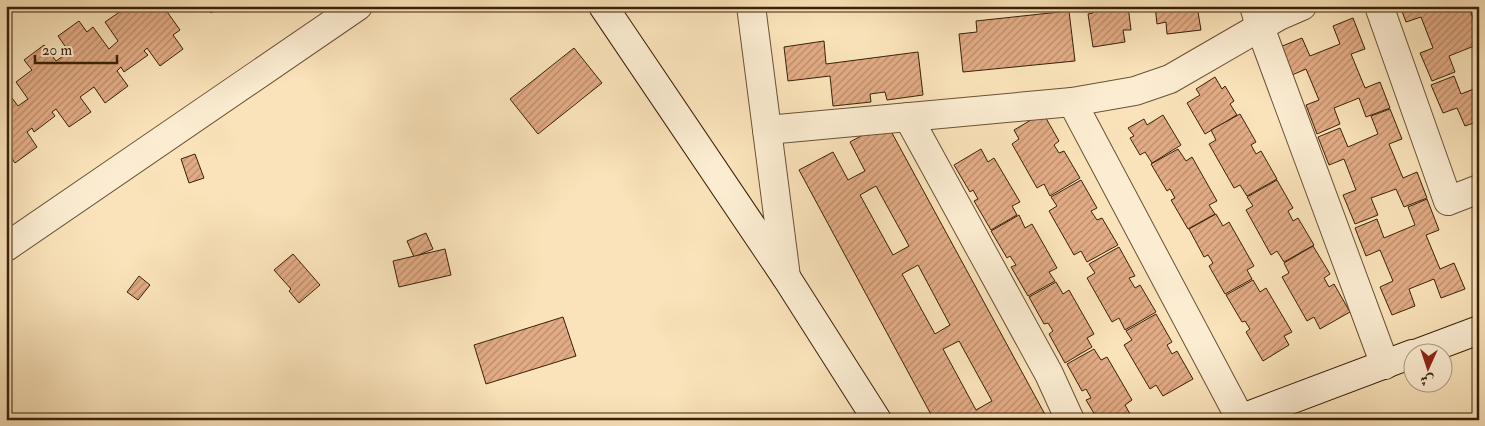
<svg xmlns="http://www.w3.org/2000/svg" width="1485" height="426" font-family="'IM FELL Double Pica',Amiri,serif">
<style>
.building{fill:url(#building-hatch);stroke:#392109;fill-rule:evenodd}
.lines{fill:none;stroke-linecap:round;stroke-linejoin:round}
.street-casing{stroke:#695235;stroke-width:30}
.secondary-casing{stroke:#392109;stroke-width:30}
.street{stroke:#fcedd2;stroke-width:28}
.secondary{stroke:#fcedd2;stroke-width:28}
</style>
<defs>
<pattern id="building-hatch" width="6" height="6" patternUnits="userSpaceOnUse" patternTransform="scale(1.25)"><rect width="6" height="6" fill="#e2ab85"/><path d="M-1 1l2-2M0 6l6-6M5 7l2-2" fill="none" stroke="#b88b6b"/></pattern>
</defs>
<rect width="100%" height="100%" fill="#fae3ba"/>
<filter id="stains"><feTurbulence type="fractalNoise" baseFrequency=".004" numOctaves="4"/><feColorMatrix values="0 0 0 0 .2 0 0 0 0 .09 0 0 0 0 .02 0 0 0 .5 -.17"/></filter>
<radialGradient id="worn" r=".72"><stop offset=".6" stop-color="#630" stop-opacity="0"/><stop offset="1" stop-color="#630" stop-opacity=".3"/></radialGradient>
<g class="building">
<polygon points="117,6 163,6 180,30 173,35 183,49 160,66 147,48 144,51 148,55 124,72 121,67 117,71 128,86 105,103 94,87 80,97 91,112 69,127 56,109 52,112 55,116 34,132 32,128 27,132 37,147 15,163 6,151 6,90 18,106 28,99 16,82 32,70 24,60 44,45 56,61 69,52 58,36 79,21 87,32 93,27 109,49 118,41 105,22 121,11"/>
<polygon points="207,6 221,6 211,13"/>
<polygon points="1092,6 1128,6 1131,30 1123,30 1125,42 1093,47 1088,14 1093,13"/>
<polygon points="1155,6 1197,6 1201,30 1167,34 1166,22 1157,24"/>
<polygon points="1400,6 1468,6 1479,32 1479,58 1474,46 1449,56 1455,72 1432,81 1420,53 1433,48 1421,17 1406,22"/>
<polygon points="1069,11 1075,61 963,72 959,34 977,32 976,21"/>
<polygon points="1353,18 1365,49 1351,54 1365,88 1380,82 1390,108 1366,117 1359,98 1334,108 1340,124 1317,134 1306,105 1319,100 1306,69 1292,75 1280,47 1302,38 1310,56 1340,44 1333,26"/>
<polygon points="824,41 826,64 918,52 923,95 887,100 885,92 870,94 871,102 833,106 830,76 788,81 784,47"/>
<polygon points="574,48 602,83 538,134 510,99"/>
<polygon points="1454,76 1461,94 1479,87 1479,121 1465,126 1457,108 1443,113 1431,85"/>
<polygon points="1215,77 1222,89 1225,86 1234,101 1230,104 1237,115 1205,134 1187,103 1200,95 1196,89"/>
<polygon points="1390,109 1402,139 1389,144 1403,178 1417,172 1427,198 1404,207 1396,189 1371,198 1378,215 1355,224 1343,195 1356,190 1344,159 1329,165 1318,137 1340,128 1348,147 1378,134 1371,116"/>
<polygon points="1043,113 1059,141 1054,145 1059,153 1064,151 1080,178 1050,196 1044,184 1037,188 1012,144 1019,139 1014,130"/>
<polygon points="1240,114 1256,142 1251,145 1256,154 1261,151 1277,179 1247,196 1240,185 1234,188 1209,144 1216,140 1211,130"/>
<polygon points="1163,115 1181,145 1152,163 1145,152 1140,155 1130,138 1134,136 1128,128 1144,119 1147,125"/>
<path d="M 886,122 L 1048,420 L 1007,420 L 1004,416 L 997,420 L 934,420 L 799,170 L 833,152 L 848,180 L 865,171 L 850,142 ZM 876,186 L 909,246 L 893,255 L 860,195 ZM 918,265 L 950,325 L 935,334 L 902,274 ZM 959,341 L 992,401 L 976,410 L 943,349 Z"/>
<polygon points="981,149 988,162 994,158 1020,202 1012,206 1017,215 991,230 974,201 978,199 973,190 970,192 954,165"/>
<polygon points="1178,149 1186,161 1192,157 1217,201 1209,205 1215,214 1188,229 1171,200 1175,198 1170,189 1167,191 1151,164"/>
<polygon points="195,154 204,178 189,183 181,159"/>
<polygon points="1081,180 1097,208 1091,211 1097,220 1102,218 1118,245 1087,262 1081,251 1074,255 1049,211 1057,206 1051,197"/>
<polygon points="1277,180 1293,208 1288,211 1293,221 1298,218 1314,245 1284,262 1277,251 1271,255 1246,210 1253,206 1247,197"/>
<polygon points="1427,199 1439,230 1426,235 1440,269 1454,263 1465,289 1441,298 1434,279 1409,289 1415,306 1392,315 1380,287 1393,281 1380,250 1366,256 1355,228 1377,219 1384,238 1415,225 1408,207"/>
<polygon points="1216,214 1223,226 1229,222 1254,266 1247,270 1252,279 1225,294 1209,266 1213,263 1208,255 1204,257 1189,229"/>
<polygon points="1019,215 1025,228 1032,224 1057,268 1049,272 1055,281 1028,296 1011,267 1016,265 1010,256 1007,258 991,231"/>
<polygon points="426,233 433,249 414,257 407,241"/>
<polygon points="1313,246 1330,274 1324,278 1329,287 1334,284 1350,312 1320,329 1314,317 1307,321 1282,277 1289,273 1284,263"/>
<polygon points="1119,247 1135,276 1129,278 1135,288 1140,285 1156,312 1125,330 1119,318 1112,322 1087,278 1095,273 1089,264"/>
<polygon points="445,249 451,275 399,287 393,261"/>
<polygon points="293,254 320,285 299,303 289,291 291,289 274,270"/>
<polygon points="139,276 150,285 138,300 127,292"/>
<polygon points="1253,280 1260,292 1266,288 1292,332 1284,336 1289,345 1263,361 1246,332 1250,329 1245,321 1242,322 1226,295"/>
<polygon points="1056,282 1063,294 1069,290 1094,334 1087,338 1092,347 1065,363 1049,334 1053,331 1048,323 1044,324 1029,297"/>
<polygon points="1156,314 1172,342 1167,345 1172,354 1177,351 1193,379 1163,396 1156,385 1150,389 1124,345 1132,340 1126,331"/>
<polygon points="563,317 576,356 486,384 474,345"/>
<polygon points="1094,349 1101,360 1107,357 1132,400 1125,405 1130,414 1119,420 1098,420 1086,400 1091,398 1086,389 1082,391 1067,364"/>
</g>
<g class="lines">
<defs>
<g id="street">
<polyline points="751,6 786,277"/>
<polyline points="1254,6 1260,27 1385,365"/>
<polyline points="1379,6 1448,201 1479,189"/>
<polyline points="1072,102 1240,418"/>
<polyline points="908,117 1049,374 1070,420"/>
<polyline points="767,130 1072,102 1135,91 1170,79 1279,16 1302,6"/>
<polyline points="6,247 358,6"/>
</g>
<g id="secondary">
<polyline points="603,6 786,277 877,420"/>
<polyline points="1415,354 1479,330"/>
<polyline points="1237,420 1412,354"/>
</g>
</defs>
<use href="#street" class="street-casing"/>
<use href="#secondary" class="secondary-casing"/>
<use href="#street" class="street"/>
<use href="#secondary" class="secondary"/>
</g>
<rect width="1485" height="426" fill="none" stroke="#fae3ba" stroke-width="25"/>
<rect x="8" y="8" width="1470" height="411" fill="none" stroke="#392109" stroke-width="2.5"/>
<rect x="12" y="12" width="1460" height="401" fill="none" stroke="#392109"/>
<g transform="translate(1428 368) rotate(183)"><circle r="24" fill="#fcedd2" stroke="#ae9b82"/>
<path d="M0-4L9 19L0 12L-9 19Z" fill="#8f2418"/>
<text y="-8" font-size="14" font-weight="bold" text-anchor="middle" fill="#392109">ش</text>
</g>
<path d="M35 55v8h82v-8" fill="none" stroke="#392109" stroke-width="2.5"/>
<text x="42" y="55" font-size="15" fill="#392109" stroke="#fcedd2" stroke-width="4" paint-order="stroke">20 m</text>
<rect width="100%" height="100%" filter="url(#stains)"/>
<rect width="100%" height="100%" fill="url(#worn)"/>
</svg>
